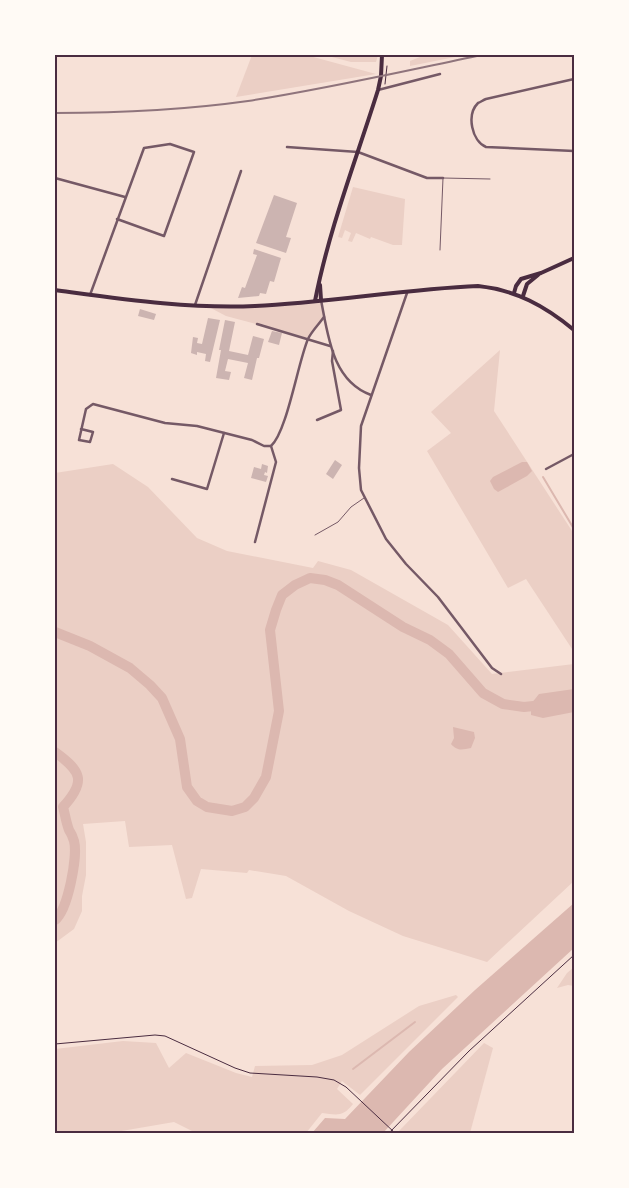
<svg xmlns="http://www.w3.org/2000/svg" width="629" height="1188" font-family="'Work Sans',sans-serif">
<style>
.green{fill:#ebcfc5}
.water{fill:#dcb8b0}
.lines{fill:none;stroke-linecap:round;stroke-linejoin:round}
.stream{stroke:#dcb8b0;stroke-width:2}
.river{stroke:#dcb8b0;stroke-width:10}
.building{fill:#ccb4b1}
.path{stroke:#4a2c40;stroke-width:1}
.service{stroke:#755966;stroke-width:1}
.minor{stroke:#755966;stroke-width:2.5}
.secondary{stroke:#4a2c40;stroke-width:4}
.primary{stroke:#4a2c40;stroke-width:4}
.rail{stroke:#8f747c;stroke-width:2}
.neatline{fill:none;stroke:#4a2c40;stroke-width:2}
</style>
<rect width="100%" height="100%" fill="#f7e1d7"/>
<g class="green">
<polygon points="252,55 306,55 376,74 236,97"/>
<polygon points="378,55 376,62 351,62 328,56"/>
<polygon points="425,55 465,55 410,66 410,61"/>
<polygon points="353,187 405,199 402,245 393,245 371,237 370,239 356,233 352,242 348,241 351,233 345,230 342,238 338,237"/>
<polygon points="321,300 324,317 308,338 226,316 207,306 226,307"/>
<polygon points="500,350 494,411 574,534 574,652 526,579 508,588 427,451 451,433 431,412"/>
<polygon points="113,464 148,487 197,538 227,551 313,568 318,561 351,570 448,625 492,674 574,664 574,881 487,962 403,936 349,911 286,876 249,870 247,873 201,869 192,898 186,899 172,845 129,847 125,821 83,824 86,842 86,875 82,896 82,911 74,929 55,943 55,473"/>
<polygon points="574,967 574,986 568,985 557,988 567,973"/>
<path d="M 456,995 L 458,997 L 360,1095 L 342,1081 L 337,1089 L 353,1104 C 343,1117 337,1115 322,1113 L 306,1133 L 196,1133 L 174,1122 L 110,1133 L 55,1133 L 55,1049 L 123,1041 L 156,1043 L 169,1068 L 186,1053 L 236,1073 L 252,1077 L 255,1066 L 312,1065 L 342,1055 L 419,1006 Z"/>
<polygon points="484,1043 493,1048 470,1133 401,1133 399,1131"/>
</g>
<g class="water">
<polygon points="522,462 527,462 532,471 527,476 498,492 494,489 490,481 493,477"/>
<polygon points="574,689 574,712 543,718 531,715 531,704 539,694"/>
<path d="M 453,727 L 474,732 L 475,738 L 471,748 C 462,750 457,751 451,744 L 454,738 Z"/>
<polygon points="574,903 574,948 442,1069 383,1133 312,1133 325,1118 345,1119 409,1052 475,990"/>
</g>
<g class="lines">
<g class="stream">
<polyline points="543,477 574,529"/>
<polyline points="353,1069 415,1022"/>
</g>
<g class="river">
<polyline points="55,632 90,646 130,668 150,685 162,698 180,739 187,787 197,801 207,807 232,811 245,807 254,798 266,777 279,711 270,630 276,610 282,595 295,585 310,578 325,580 338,585 403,627 430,640 449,654 483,693 503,704 524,707 543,705"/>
<path d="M 55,752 C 81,771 87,781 63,807 C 65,814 66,822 69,830 C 71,833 73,837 74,841 C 78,856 68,910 55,920"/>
</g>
</g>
<g class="building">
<polygon points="274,195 297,203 286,237 291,238 286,253 256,243"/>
<polygon points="254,249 281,258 274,282 270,281 266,294 260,293 259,296 238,298 242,287 245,288 257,255 253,254"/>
<polygon points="140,309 156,314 154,320 138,316"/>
<polygon points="208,318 220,320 210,362 205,361 206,354 197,352 197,355 191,353 193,337 198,338 197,343 202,344"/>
<polygon points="225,320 235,322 229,351 248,355 253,336 264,339 259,358 257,358 252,380 244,378 248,363 228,359 225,371 231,372 229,380 216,378 221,350 219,350"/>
<polygon points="272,331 282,333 279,345 268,342"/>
<polygon points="335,460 342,465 333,479 326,474"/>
<polygon points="262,464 268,466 267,473 265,472 264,475 268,476 266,482 251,478 254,467 261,469"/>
</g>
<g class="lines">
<g class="path">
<polyline points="385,84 387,66"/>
<polyline points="55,1044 155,1035 165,1036 235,1068 250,1073 317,1077 334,1080 346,1087 395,1133"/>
<polyline points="389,1133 469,1051 574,955"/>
</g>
<g class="service">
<polyline points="440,250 443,178 490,179"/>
<polyline points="315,535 338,522 351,507 364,498"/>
</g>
<g class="minor">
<path d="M 574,79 L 486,99 C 483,100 481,102 478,103 C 466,115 472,141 486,147 L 574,151"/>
<polyline points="378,90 440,74"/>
<polyline points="287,147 358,152 427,178 443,178"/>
<polyline points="55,178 125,197"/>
<polyline points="407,293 361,426 359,468 361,490 386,539 406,564 438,597 492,668 501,674"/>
<polyline points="90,295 144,148 170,144 194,152 164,236 117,219"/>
<path d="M 321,300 C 328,335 332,381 371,395"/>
<polyline points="195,305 241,171"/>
<polyline points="257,324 330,346"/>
<polyline points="317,420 341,410 332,361 333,351"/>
<polyline points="81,429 93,432 90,442 79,440 86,409 93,404 165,423 197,426 252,440 264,446 271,446"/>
<polyline points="546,469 574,454"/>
<polyline points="172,479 207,489 224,433"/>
<path d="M 255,542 L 276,462 L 271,446 C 287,432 298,362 308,339 C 311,332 319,324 324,317"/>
</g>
<g class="secondary">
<polyline points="320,285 321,300"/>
<polyline points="514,293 516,286 521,279 541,273 574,258"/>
<polyline points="523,296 527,284 538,275"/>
<path d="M 315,301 C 329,229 356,160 378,90 L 381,76 L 382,55"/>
</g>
<path class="primary" d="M 55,290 C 122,299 188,309 255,306 C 329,303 403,289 478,286 C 516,290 545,306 574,330"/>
<path class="rail" d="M 55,113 C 119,113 184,110 248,101 C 326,89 404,71 482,55"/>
</g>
<rect width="629" height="1188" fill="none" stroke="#fffaf5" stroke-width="112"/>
<rect x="56" y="56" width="517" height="1076" class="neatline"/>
</svg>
